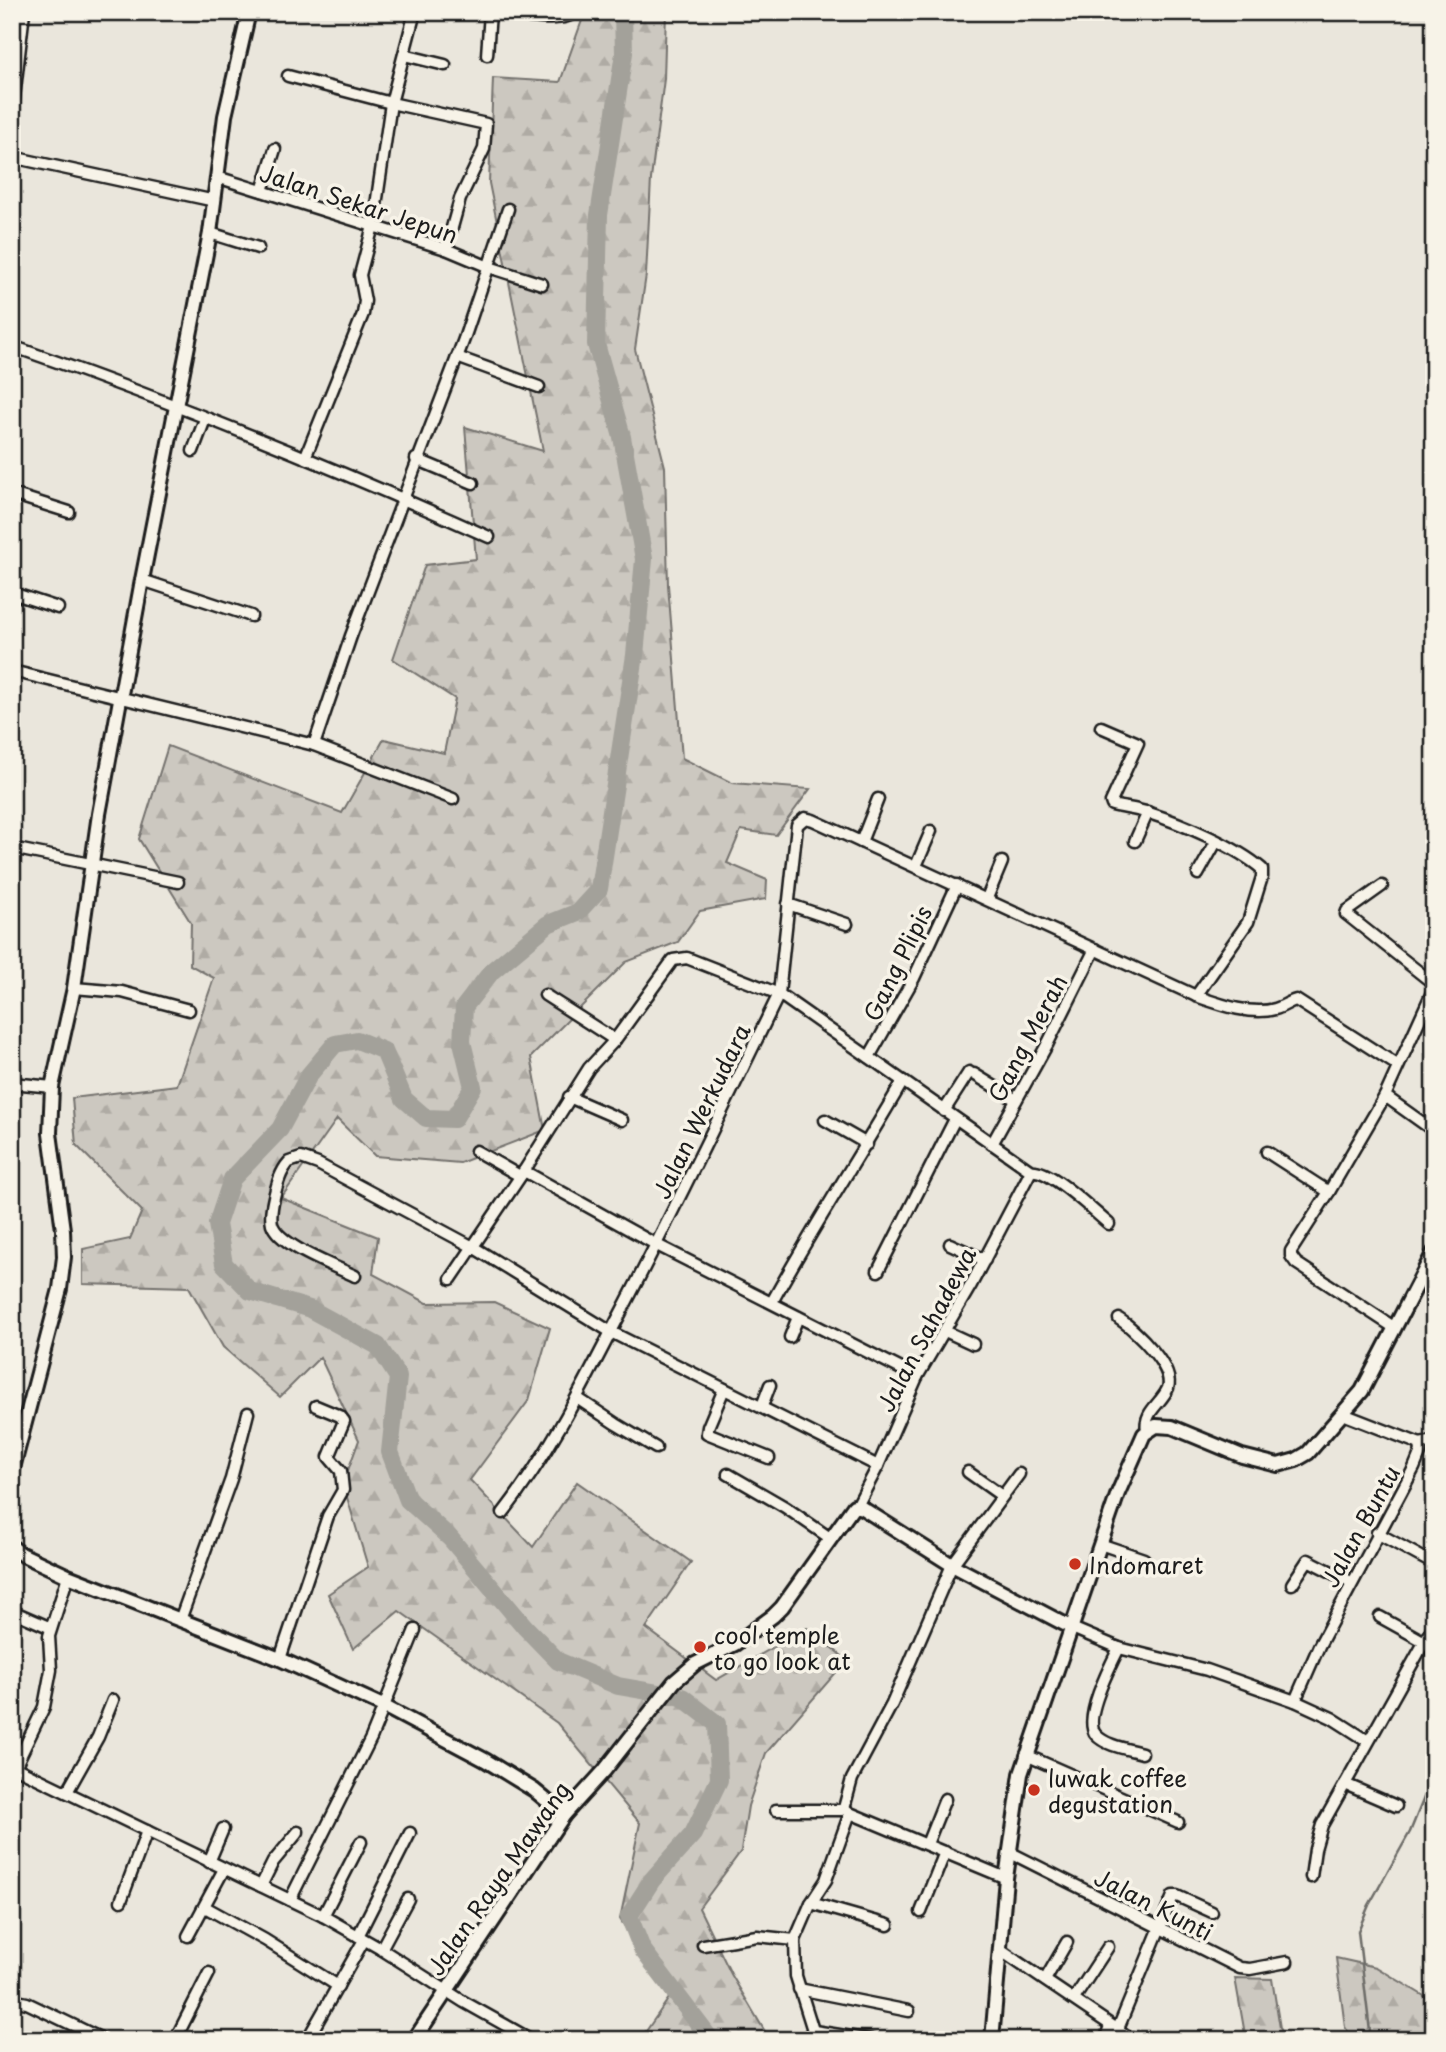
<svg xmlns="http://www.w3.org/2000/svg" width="1446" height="2052" font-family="'Playpen Sans',sans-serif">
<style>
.forest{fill:url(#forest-firs);stroke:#74726e;stroke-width:2}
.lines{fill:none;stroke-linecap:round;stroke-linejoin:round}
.stream{stroke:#6d6c68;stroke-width:2.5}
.river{stroke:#a3a19a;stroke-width:18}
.minor-casing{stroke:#1c1c1c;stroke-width:15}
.major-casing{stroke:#1c1c1c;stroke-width:18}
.minor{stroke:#f7f3e8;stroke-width:10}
.major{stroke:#f7f3e8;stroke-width:12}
.poi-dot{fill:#c8321e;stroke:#f7f3e8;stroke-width:2.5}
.labels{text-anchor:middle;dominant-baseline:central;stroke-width:7;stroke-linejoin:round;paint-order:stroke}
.street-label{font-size:23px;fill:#1c1c1c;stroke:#f7f3e8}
.poi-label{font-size:23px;fill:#1c1c1c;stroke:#f7f3e8;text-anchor:start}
</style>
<defs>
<pattern id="forest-firs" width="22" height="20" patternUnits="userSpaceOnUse" patternTransform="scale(1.75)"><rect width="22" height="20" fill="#ccc8c0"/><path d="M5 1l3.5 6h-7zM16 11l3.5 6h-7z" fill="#afaba4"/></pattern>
</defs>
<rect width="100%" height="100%" fill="#eae6dc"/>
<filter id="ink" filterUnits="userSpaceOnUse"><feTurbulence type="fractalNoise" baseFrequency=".0143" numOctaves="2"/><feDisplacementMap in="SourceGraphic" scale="14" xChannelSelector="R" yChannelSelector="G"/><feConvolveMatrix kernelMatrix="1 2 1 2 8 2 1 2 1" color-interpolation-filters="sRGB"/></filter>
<g filter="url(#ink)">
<g class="forest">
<polygon points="585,12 666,12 664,79 651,179 646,275 635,349 665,467 668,585 682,758 732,783 810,789 776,835 741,830 727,863 767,880 766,899 700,911 678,942 626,962 531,1057 545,1130 460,1163 375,1156 337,1119 281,1198 378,1237 373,1274 427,1303 494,1302 550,1328 529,1400 470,1480 533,1547 577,1482 691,1562 646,1628 716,1680 807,1628 847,1660 766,1753 748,1806 741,1851 699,1908 731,1974 770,2040 640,2040 669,1998 620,1919 640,1823 557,1723 399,1611 353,1649 328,1594 368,1567 343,1484 359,1440 320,1357 280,1397 223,1347 189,1287 83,1284 83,1249 130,1239 142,1211 76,1145 72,1098 177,1085 214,978 190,965 191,923 139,839 168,746 342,813 384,739 444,753 455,699 393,659 425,565 476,559 465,427 543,451 489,183 493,78 560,82"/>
<polygon points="1336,1958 1376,1967 1434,2002 1434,2040 1354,2040 1345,2027"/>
<polygon points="1235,1978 1272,1979 1280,2028 1287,2040 1246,2040"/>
</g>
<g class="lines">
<polyline class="stream" points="1371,2040 1358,1931 1369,1905 1410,1832 1434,1773"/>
<polyline class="river" points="623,12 624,53 599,215 596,344 622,437 644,559 635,655 599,889 578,912 548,924 492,971 464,1007 462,1042 473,1087 454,1119 426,1118 404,1099 384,1051 357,1040 335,1044 309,1075 280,1129 232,1179 217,1224 224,1264 250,1291 310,1309 378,1346 398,1377 390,1452 408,1500 450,1538 525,1627 558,1661 618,1686 682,1697 717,1724 719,1780 693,1834 652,1880 629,1916 642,1949 711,2040"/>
<defs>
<g id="minor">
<path d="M 497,12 C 514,14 563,25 574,12"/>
<polyline points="404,55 445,65"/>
<polyline points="487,55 490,12"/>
<polyline points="288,76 391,103 486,124 484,149 460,199 446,249"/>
<polyline points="12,115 24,12"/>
<polyline points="12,157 215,201"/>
<polyline points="217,177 446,249 489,267 542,284"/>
<polyline points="262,191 275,149"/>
<polyline points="210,233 258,248"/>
<path d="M 12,346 C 174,402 333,467 489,537"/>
<polyline points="457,357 539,387"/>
<polyline points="193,451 205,419"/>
<polyline points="305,458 363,314 365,301 360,275 373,226 391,103 415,12"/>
<polyline points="416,459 473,483"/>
<polyline points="12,494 69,512"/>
<polyline points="142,580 251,616"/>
<polyline points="12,593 58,608"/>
<polyline points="12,671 314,745 453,799"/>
<polyline points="314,745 351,636 464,339 508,209"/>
<polyline points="1135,841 1148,812"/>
<polyline points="861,842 878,799"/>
<polyline points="12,848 178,882"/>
<polyline points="916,866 931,831"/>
<polyline points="1198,874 1216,842"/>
<polyline points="1382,886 1347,911 1346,914 1434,984"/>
<polyline points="987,898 1002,862"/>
<polyline points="788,904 847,924"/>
<polyline points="74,988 122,992 189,1010"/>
<polyline points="545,995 615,1040"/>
<path d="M 1196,996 C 1219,1004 1251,1016 1275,1009 C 1283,1007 1288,1002 1296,1000 L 1397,1065"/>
<polyline points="869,1057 914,978 957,885"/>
<polyline points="974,1074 1016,1100"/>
<polyline points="12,1083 52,1087"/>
<polyline points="1385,1096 1434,1131"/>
<polyline points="569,1097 622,1120"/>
<polyline points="944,1111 969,1072"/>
<polyline points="825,1120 867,1144"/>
<polyline points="992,1144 1048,1043 1095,949"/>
<polyline points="476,1151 520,1176"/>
<polyline points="1267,1152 1329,1192"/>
<path d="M 1031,1171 L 779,994 L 797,825 L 805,818 L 813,820 L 1196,996 L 1248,922 L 1262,877 L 1262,869 C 1237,847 1181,823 1149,813 C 1137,809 1124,808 1112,805 L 1111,802 L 1138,743 L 1101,727"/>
<path d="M 1031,1171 C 1050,1168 1093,1211 1109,1224"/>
<polyline points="950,1244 985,1260"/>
<polyline points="878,1271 955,1119"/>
<path d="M 355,1276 C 335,1266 279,1246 272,1224 C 270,1215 272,1206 274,1197 C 277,1185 280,1172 289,1162 L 301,1158 L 318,1164 L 473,1247 L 611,1332 L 878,1466"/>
<polyline points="451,1279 524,1171 657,1245 917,1377"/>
<path d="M 772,1302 C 813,1227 860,1155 903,1081"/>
<path d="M 1119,1319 C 1135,1329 1175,1368 1168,1388 C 1162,1403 1143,1412 1147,1430"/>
<polyline points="1395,1328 1296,1263 1291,1256 1291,1251 1329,1192 1385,1096 1434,988"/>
<polyline points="945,1331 973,1344"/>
<polyline points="790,1337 798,1317"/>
<polyline points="724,1389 708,1427 707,1433 769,1458"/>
<polyline points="577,1398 616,1424 656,1448"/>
<polyline points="762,1406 770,1385"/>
<polyline points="1343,1414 1420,1444"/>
<polyline points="1420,1444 1434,1441"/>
<polyline points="968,1472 1002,1496"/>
<polyline points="728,1474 785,1507 830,1538"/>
<polyline points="857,1506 878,1466 917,1377 971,1285 1031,1171"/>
<path d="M 503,1513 C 549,1454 582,1388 616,1322 C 673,1214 725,1104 779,994 L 687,958 L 673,960 L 615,1040 L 589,1068 L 524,1171"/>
<polyline points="1377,1533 1434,1564"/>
<polyline points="1100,1544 1144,1559"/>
<polyline points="1292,1584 1308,1560 1351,1582"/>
<polyline points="12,1611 51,1628"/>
<polyline points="1380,1617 1425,1642"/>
<polyline points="180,1620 231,1479 248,1413"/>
<polyline points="1072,1628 1119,1648 1207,1670 1295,1701 1332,1718 1368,1741"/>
<path d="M 1119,1648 C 1111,1664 1082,1720 1096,1735 C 1106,1746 1128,1749 1142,1753"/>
<polyline points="280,1659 328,1516 343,1490 341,1471 329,1457 344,1421 340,1416 316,1406"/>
<polyline points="1295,1701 1319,1646 1414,1468 1421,1451 1420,1444"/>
<polyline points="1026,1755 1178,1822"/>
<polyline points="12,1766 323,1916 381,1949 464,2002 532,2040"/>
<polyline points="15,1767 44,1707 51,1670 49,1636 68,1576"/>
<polyline points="1345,1784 1396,1806"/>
<polyline points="67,1792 98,1737 113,1700"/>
<polyline points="844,1808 852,1779 892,1704 952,1565 1019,1474"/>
<polyline points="776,1810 842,1810 844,1808 850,1813 1006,1878"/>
<polyline points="927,1844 945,1799"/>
<polyline points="1009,1852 1240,1968 1250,1969 1287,1962"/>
<polyline points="209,1862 223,1829"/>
<polyline points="1311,1877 1315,1849 1322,1825 1434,1625"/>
<polyline points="261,1886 273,1862 298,1832"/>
<polyline points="290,1900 371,1738 415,1630"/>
<polyline points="121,1901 147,1831"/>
<polyline points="811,1903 888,1925"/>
<polyline points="205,1907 265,1940 338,1986"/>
<polyline points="921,1912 945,1852"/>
<polyline points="323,1916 361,1842"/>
<polyline points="188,1936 224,1869"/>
<polyline points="358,1936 410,1833"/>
<polyline points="703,1945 757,1936 795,1940"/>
<polyline points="381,1949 408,1899"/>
<polyline points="1000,1950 1133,2040"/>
<polyline points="1045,1980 1067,1942"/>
<polyline points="799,1989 909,2011"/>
<polyline points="1074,1999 1108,1947"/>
<polyline points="12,2000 27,2003 104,2040"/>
<polyline points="814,2031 871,2040"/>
<polyline points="1117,2031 1173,1896 1177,1896 1212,1912"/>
<polyline points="175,2040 209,1973"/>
<polyline points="307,2040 364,1940"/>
<polyline points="816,2040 796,1976 795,1940 811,1903 826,1880 850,1813"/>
<polyline points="1105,2040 1110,2026"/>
<polyline points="1195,2040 1202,2039"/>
</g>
<g id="major">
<polyline points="12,1472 60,1289 64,1257 63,1230 50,1133 52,1087 74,988 99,814 142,580 210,233 225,116 249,12"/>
<polyline points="12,1547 21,1554 68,1576 280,1659 385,1707 485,1760 534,1790 564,1815"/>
<polyline points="414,2040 564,1815 604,1771 674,1682 695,1664 735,1644 773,1616 782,1607 854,1506 862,1508 952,1565 1072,1628"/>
<polyline points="992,2040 1006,1878 1021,1774 1118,1493 1144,1434 1156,1426 1172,1427 1242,1456 1278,1465 1296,1460 1308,1453 1362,1391 1434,1252"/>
</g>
</defs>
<use href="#minor" class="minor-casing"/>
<use href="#major" class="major-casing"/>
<use href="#minor" class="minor"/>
<use href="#major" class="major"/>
</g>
</g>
<g class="poi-dot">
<circle cx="1075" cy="1564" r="7"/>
<circle cx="700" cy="1647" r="7"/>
<circle cx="1034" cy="1790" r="7"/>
</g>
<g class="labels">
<g class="street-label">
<text transform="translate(359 203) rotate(18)">Jalan Sekar Jepun</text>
<text transform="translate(897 963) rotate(-64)">Gang Plipis</text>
<text transform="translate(1027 1038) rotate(-62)">Gang Merah</text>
<text transform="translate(701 1111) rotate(-64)">Jalan Werkudara</text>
<text transform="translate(926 1329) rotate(-62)">Jalan Sahadewa</text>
<text transform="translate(1360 1526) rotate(-61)">Jalan Buntu</text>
<text transform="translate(498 1878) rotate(-55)">Jalan Raya Mawang</text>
<text transform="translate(1154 1904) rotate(27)">Jalan Kunti</text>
</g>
<g class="poi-label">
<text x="1089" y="1564">Indomaret</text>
<text x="714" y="1634">cool temple<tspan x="714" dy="26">to go look at</tspan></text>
<text x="1048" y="1777">luwak coffee<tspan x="1048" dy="26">degustation</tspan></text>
</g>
</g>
<rect width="1446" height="2052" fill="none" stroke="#f7f3e8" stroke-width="42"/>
<rect x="21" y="21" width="1404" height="2010" fill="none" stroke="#1c1c1c" stroke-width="2.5" filter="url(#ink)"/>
</svg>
